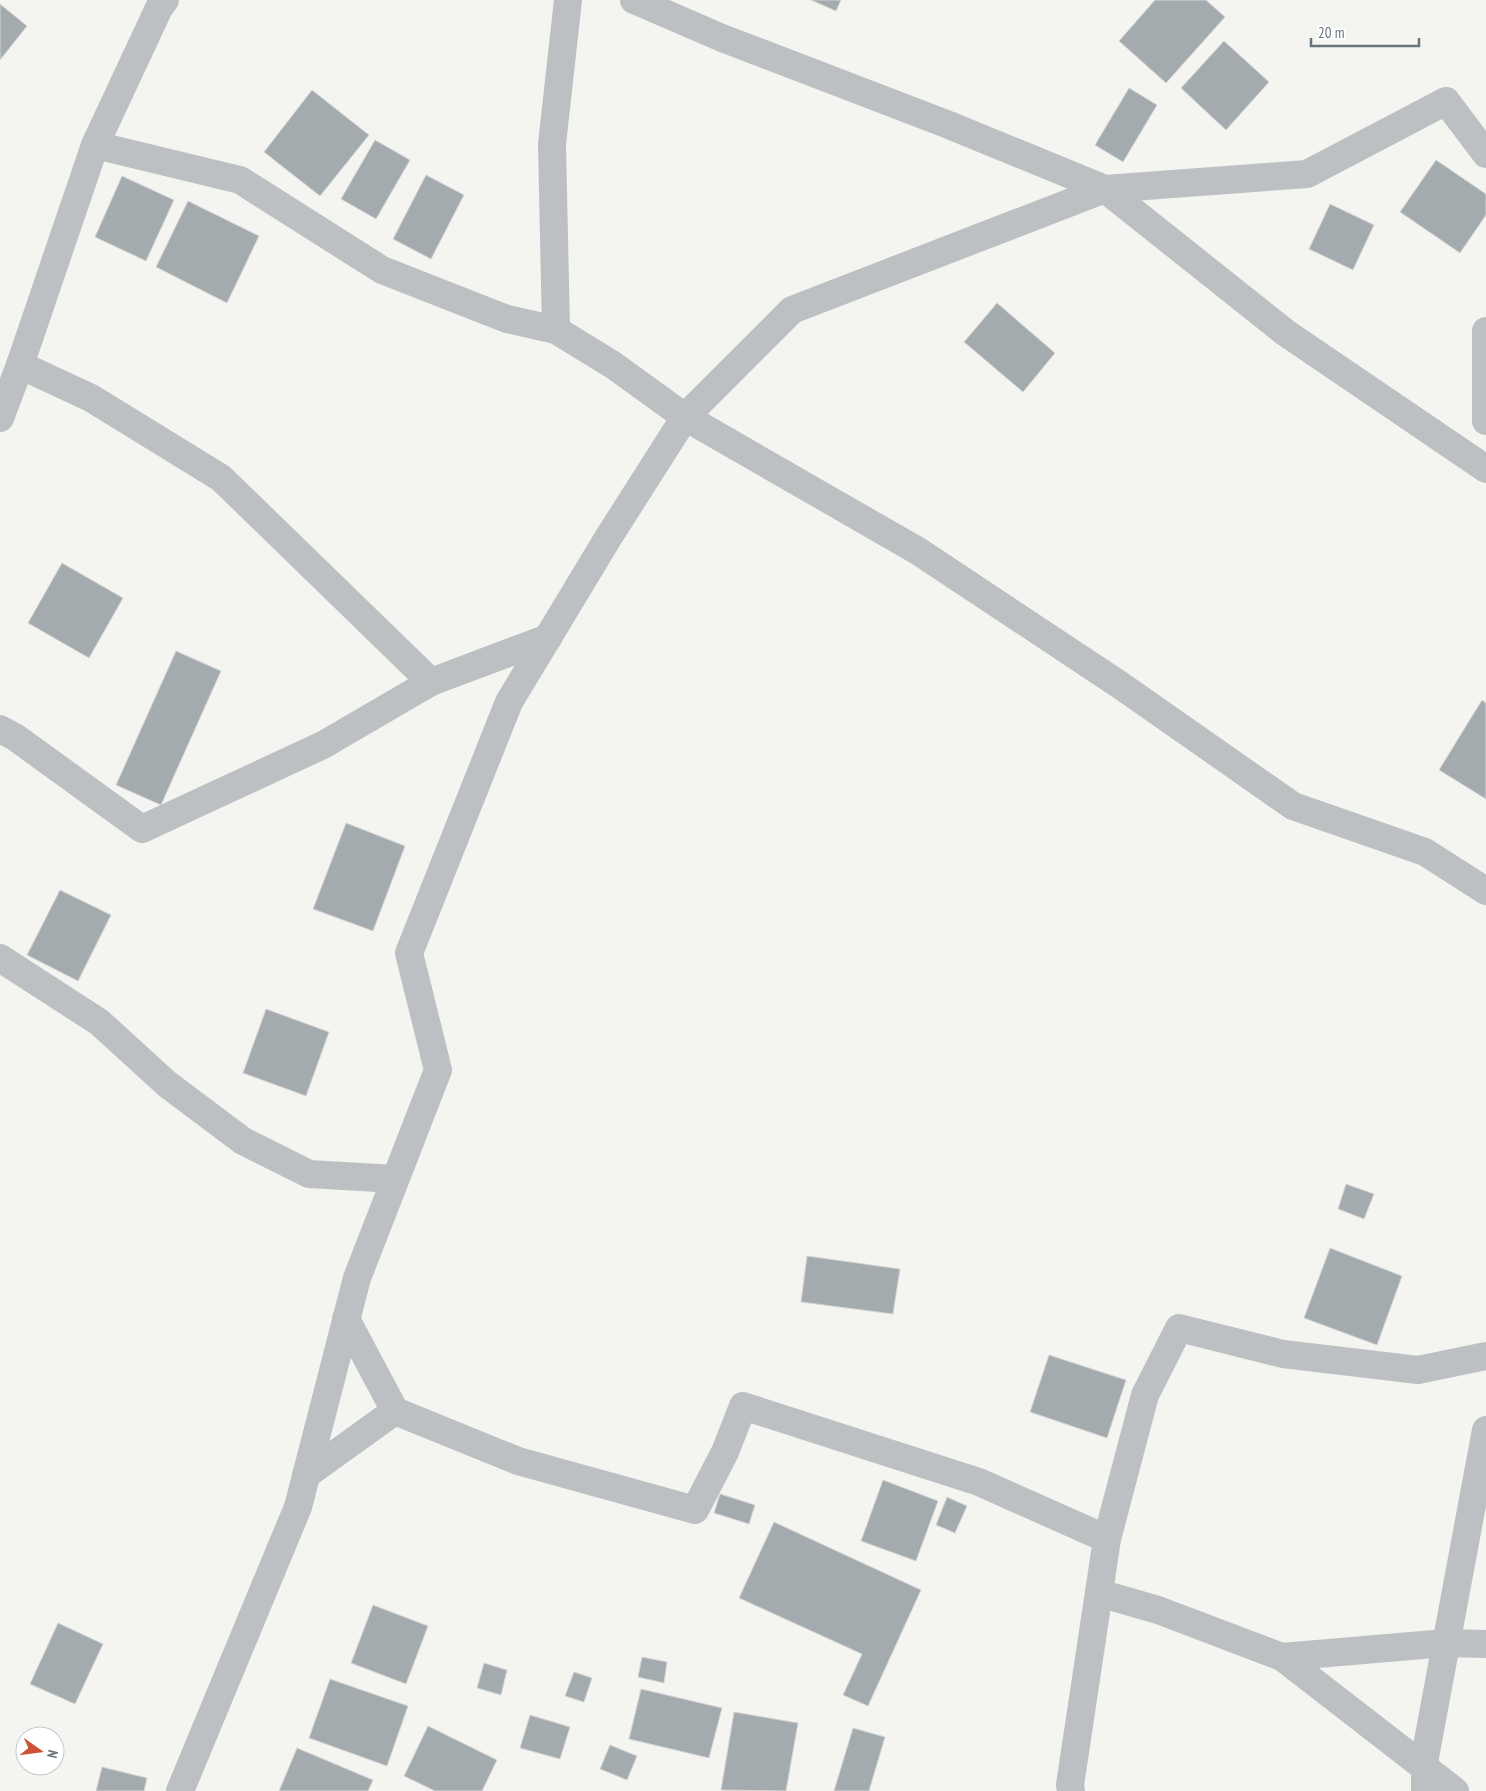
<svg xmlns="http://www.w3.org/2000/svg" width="1486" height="1791" font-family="'PT Sans Narrow',sans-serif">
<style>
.building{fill:#a4abaf;stroke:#d6d5d4}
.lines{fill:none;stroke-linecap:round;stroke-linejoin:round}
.street{stroke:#bcc0c2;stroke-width:28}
</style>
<rect width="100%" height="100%" fill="#f4f4f1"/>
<g class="building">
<polygon points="811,0 841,0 836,11"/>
<polygon points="1155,0 1206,0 1225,17 1166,83 1119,41"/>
<polygon points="0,4 27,26 0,60"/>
<polygon points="1224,41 1269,82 1226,130 1181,88"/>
<polygon points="1129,88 1157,105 1123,162 1095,145"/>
<polygon points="312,90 369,135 320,196 264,152"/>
<polygon points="375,140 410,160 376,219 341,199"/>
<polygon points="1436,160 1486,194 1486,215 1460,253 1400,212"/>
<polygon points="426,175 464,195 431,259 393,239"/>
<polygon points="122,176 174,200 146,261 95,237"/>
<polygon points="188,201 259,236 227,303 156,267"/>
<polygon points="1330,204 1374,225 1353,270 1309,249"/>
<polygon points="997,303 1055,353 1023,392 964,342"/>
<polygon points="62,563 123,598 89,658 28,623"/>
<polygon points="176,651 221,671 161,805 116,785"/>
<polygon points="1482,700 1486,703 1486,799 1439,770"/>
<polygon points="346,823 405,846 373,931 313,909"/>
<polygon points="60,890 111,915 78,981 27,955"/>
<polygon points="266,1009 329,1032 306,1096 243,1073"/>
<polygon points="1346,1184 1374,1194 1364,1219 1338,1209"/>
<polygon points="1330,1248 1402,1276 1377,1345 1304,1318"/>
<polygon points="807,1256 900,1269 893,1314 801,1302"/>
<polygon points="1049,1355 1126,1380 1107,1438 1030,1412"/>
<polygon points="883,1480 938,1501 916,1561 861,1541"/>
<polygon points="720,1494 755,1505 749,1524 714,1513"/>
<polygon points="947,1497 967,1506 955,1533 936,1525"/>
<polygon points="774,1522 921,1590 868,1706 843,1695 862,1654 739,1598"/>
<polygon points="373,1605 428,1626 406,1684 351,1663"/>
<polygon points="58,1623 103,1644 75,1704 30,1684"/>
<polygon points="642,1657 667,1662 664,1683 638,1677"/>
<polygon points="484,1663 507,1670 501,1695 477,1688"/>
<polygon points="574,1672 592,1678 584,1702 565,1696"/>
<polygon points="330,1679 408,1706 387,1766 309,1738"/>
<polygon points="641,1689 722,1708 709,1758 629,1739"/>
<polygon points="734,1712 798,1723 786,1791 721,1790"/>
<polygon points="530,1715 570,1727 560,1759 520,1748"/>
<polygon points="428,1726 497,1760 482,1791 435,1791 404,1776"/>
<polygon points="853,1728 885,1737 869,1791 834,1791"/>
<polygon points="610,1745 637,1756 627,1780 600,1769"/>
<polygon points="297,1748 373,1780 368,1791 279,1791"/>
<polygon points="102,1767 147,1778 144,1791 96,1791"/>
</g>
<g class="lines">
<g class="street">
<polyline points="634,0 722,38 949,125 1105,189 1286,333 1486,469"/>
<polyline points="95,145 240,180 382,270 507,319 556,330 613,365 685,417 918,551 1120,685 1293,806 1425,852 1486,891"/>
<polyline points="556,330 552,144 568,0"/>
<polyline points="1486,331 1486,421"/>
<polyline points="20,365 91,398 221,478 431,682 548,638"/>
<polyline points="0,418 20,365 95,145 159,8 165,0"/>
<polyline points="0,729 15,737 142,829 323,745 431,682"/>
<polyline points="0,958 99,1022 167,1084 243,1141 309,1174 395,1179"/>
<polyline points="346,1319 395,1411 518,1461 695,1510 725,1452 743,1406 979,1482 1107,1539"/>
<polyline points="306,1475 395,1411"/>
<polyline points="1099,1593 1158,1610 1282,1657 1446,1643 1486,1644"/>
<polyline points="1282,1657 1455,1791"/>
<polyline points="180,1791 298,1507 357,1278 438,1070 409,953 509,702 608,538 685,417 792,310 1105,189 1307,174 1446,101 1486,154"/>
<polyline points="1071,1791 1070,1785 1107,1539 1145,1395 1179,1328 1283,1354 1418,1370 1486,1356"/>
<polyline points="1425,1791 1425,1757 1486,1430"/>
</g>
</g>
<g transform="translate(40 1751) rotate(104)"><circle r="24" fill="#ffffff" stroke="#c2c8cb"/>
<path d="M0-4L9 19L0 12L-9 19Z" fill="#cd5238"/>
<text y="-8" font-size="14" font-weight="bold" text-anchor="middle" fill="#67757e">N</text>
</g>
<path d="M1311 38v8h108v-8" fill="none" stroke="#67757e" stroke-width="2.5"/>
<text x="1318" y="38" font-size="15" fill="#67757e" stroke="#ffffff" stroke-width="4" paint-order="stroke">20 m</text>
</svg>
